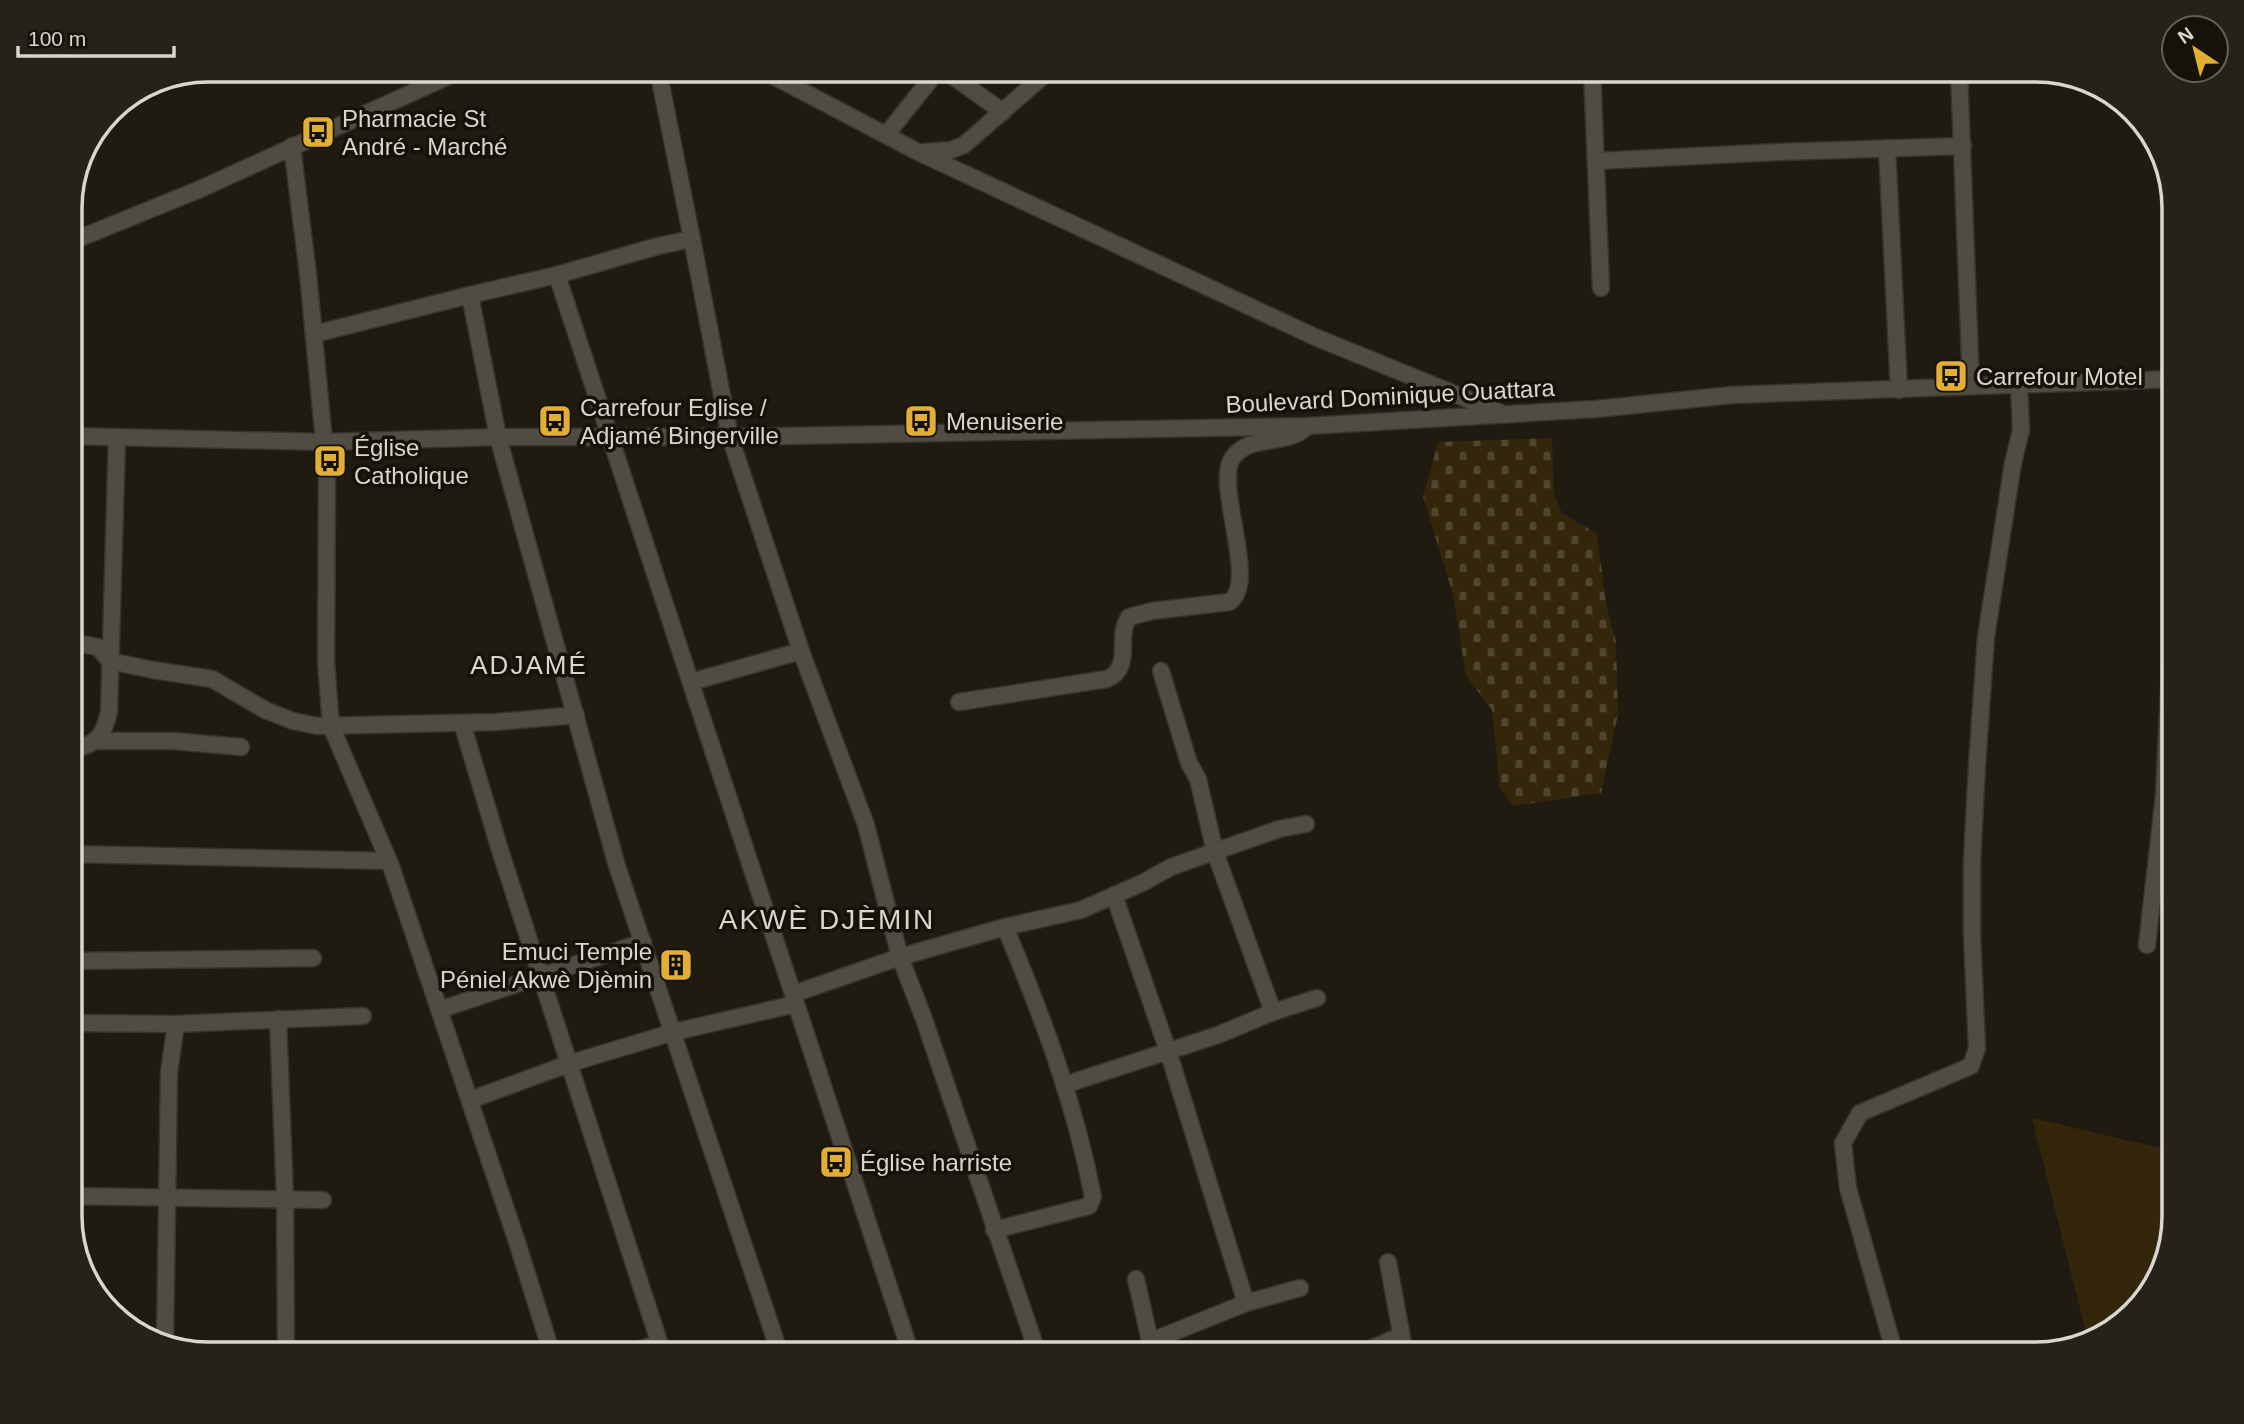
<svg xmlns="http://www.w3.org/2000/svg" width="2244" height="1424" font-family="Helvetica,sans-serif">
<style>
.grass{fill:#33260b}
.cemetery{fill:url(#cemetery-stones)}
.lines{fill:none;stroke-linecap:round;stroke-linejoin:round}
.minor-casing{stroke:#37342e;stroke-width:19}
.minor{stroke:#514c41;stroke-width:16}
.labels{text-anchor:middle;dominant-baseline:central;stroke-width:7;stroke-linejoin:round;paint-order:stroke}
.poi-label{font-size:24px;fill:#d9d6cf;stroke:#161209;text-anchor:start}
.street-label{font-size:24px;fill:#d9d6cf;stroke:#161209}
.neighbourhood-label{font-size:26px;letter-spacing:2px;fill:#d9d6cf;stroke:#161209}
.quarter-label{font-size:28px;letter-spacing:2px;fill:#d9d6cf;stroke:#161209}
.rim{fill:none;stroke:#d9d6cf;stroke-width:3.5}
</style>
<defs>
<pattern id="cemetery-stones" width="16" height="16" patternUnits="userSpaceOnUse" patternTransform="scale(1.75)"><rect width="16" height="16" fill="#33260b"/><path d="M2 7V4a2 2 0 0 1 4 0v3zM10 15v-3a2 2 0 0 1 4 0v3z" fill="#50452e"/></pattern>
</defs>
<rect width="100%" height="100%" fill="#201b11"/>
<polygon class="grass" points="2032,1118 2174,1151 2174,1216 2151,1292 2105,1336 2085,1341 2085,1329"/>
<polygon class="cemetery" points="1552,438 1554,494 1562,513 1597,534 1606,604 1616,642 1618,714 1601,793 1514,806 1500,789 1492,710 1466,676 1453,594 1423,497 1438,442"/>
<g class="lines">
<defs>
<g id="minor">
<polyline points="762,70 918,152 1315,337 1499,412"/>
<polyline points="944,70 1003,112"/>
<polyline points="1592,70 1601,288"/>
<polyline points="1959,70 1971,386"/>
<polyline points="1191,73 1196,70"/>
<polyline points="886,135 938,70"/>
<polyline points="292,146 308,274 327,473 326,662 331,726 391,866 517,1242 552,1354"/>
<polyline points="1887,148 1899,390"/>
<polyline points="924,152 951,150 964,145 1050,70"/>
<polyline points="1596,161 1779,152 1963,146"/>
<polyline points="692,239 730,437 801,651 866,825 900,957 924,1019 1038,1354"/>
<polyline points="70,242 198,190 462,70"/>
<polyline points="557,275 911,1354"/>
<polyline points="470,295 557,275 658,246 692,239 658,70"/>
<polyline points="314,334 470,295 498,437 617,866 780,1354"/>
<polyline points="70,436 324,442 498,437 730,437 1308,426 1596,409 1732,395 2174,379"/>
<polyline points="70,642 98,647 110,661 153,670 212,679 265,710 293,721 317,726 496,722 576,715"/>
<polyline points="1161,671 1189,763 1198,779 1215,852 1273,1012"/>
<polyline points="691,682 801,651"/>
<path d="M 959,702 L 1107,679 C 1134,667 1115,637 1129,617 L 1152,611 L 1229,602 C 1260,584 1213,483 1233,457 C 1250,435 1283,445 1303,430"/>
<polyline points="462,723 499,847 663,1354"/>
<polyline points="96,741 173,741 241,747"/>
<path d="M 70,750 C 97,745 103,737 109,712 L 117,437"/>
<polyline points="70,854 389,861"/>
<polyline points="1114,895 1168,1051 1246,1303"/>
<polyline points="2147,945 2164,795 2174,587"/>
<polyline points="70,961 313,958"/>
<polyline points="793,994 900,957 1005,927 1081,910 1142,883 1171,867 1279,829 1306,824"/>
<polyline points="439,1010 643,942"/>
<polyline points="278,1019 285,1199 286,1354"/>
<polyline points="70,1023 176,1024 363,1016"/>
<polyline points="1064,1085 1218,1035 1273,1012 1317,998"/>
<polyline points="470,1100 571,1063 674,1032 796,1004"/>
<polyline points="70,1196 323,1200"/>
<path d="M 994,1230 L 1089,1206 L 1093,1197 C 1075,1103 1042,1015 1005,927"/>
<polyline points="1388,1262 1405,1354"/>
<polyline points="1136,1279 1153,1354"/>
<polyline points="165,1341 169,1072 176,1024"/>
<polyline points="1149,1342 1246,1303 1300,1288"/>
<polyline points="623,1354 660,1343"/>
<polyline points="1359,1354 1400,1336"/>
<polyline points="1895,1354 1848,1188 1843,1143 1860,1113 1971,1066 1977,1048 1972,935 1972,861 1977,765 1986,637 2013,463 2021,430 2019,383"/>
</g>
</defs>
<use href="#minor" class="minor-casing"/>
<use href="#minor" class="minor"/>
</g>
<defs>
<symbol id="bus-square" viewBox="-11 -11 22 22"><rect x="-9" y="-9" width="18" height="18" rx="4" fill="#e3ae34" stroke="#161209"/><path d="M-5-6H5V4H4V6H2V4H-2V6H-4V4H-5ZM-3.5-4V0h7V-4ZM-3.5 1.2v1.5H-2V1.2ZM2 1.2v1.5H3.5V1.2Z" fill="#111"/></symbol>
<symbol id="building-square" viewBox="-11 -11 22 22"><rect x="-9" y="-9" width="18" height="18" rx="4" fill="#e3ae34" stroke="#161209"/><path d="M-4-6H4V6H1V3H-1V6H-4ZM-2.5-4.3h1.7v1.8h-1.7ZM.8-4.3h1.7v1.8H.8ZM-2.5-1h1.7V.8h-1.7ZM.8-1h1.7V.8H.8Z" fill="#111"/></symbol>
</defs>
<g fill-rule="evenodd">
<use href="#bus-square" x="299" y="113" width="38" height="38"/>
<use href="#bus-square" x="1932" y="357" width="38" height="38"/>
<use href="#bus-square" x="536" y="402" width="38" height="38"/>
<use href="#bus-square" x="902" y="402" width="38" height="38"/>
<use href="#bus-square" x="311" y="442" width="38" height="38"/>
<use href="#building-square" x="657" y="946" width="38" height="38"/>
<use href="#bus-square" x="817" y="1143" width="38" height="38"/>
</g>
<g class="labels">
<g class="poi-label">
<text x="342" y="118">Pharmacie St<tspan x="342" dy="28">André - Marché</tspan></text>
<text x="1976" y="376">Carrefour Motel</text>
<text x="580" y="407">Carrefour Eglise /<tspan x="580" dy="28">Adjamé Bingerville</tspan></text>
<text x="946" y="421">Menuiserie</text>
<text x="354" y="447">Église<tspan x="354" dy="28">Catholique</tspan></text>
<text x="652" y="951" text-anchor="end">Emuci Temple<tspan x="652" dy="28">Péniel Akwè Djèmin</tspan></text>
<text x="860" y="1162">Église harriste</text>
</g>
<g class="street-label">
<text transform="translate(1390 396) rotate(-3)">Boulevard Dominique Ouattara</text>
</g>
<g class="neighbourhood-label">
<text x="529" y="665">ADJAMÉ</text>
</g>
<g class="quarter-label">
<text x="827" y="919">AKWÈ DJÈMIN</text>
</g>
</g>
<path d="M0 0H2244V1424H0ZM208 82H2036A126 126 0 0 1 2162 208V1216A126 126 0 0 1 2036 1342H208A126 126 0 0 1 82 1216V208A126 126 0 0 1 208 82Z" fill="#262219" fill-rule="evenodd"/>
<path class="rim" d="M208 82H2036A126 126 0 0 1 2162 208V1216A126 126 0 0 1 2036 1342H208A126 126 0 0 1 82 1216V208A126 126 0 0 1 208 82Z"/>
<g transform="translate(2195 49) rotate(325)"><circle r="33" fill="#161209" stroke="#646058" stroke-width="2"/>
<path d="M0-5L12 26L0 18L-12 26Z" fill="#e3ae34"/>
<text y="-10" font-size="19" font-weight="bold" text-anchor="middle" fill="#d9d6cf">N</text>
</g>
<path d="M18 46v10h156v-10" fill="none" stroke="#d9d6cf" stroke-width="3.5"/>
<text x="28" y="46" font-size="21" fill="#d9d6cf" stroke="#161209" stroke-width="5" paint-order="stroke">100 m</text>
</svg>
